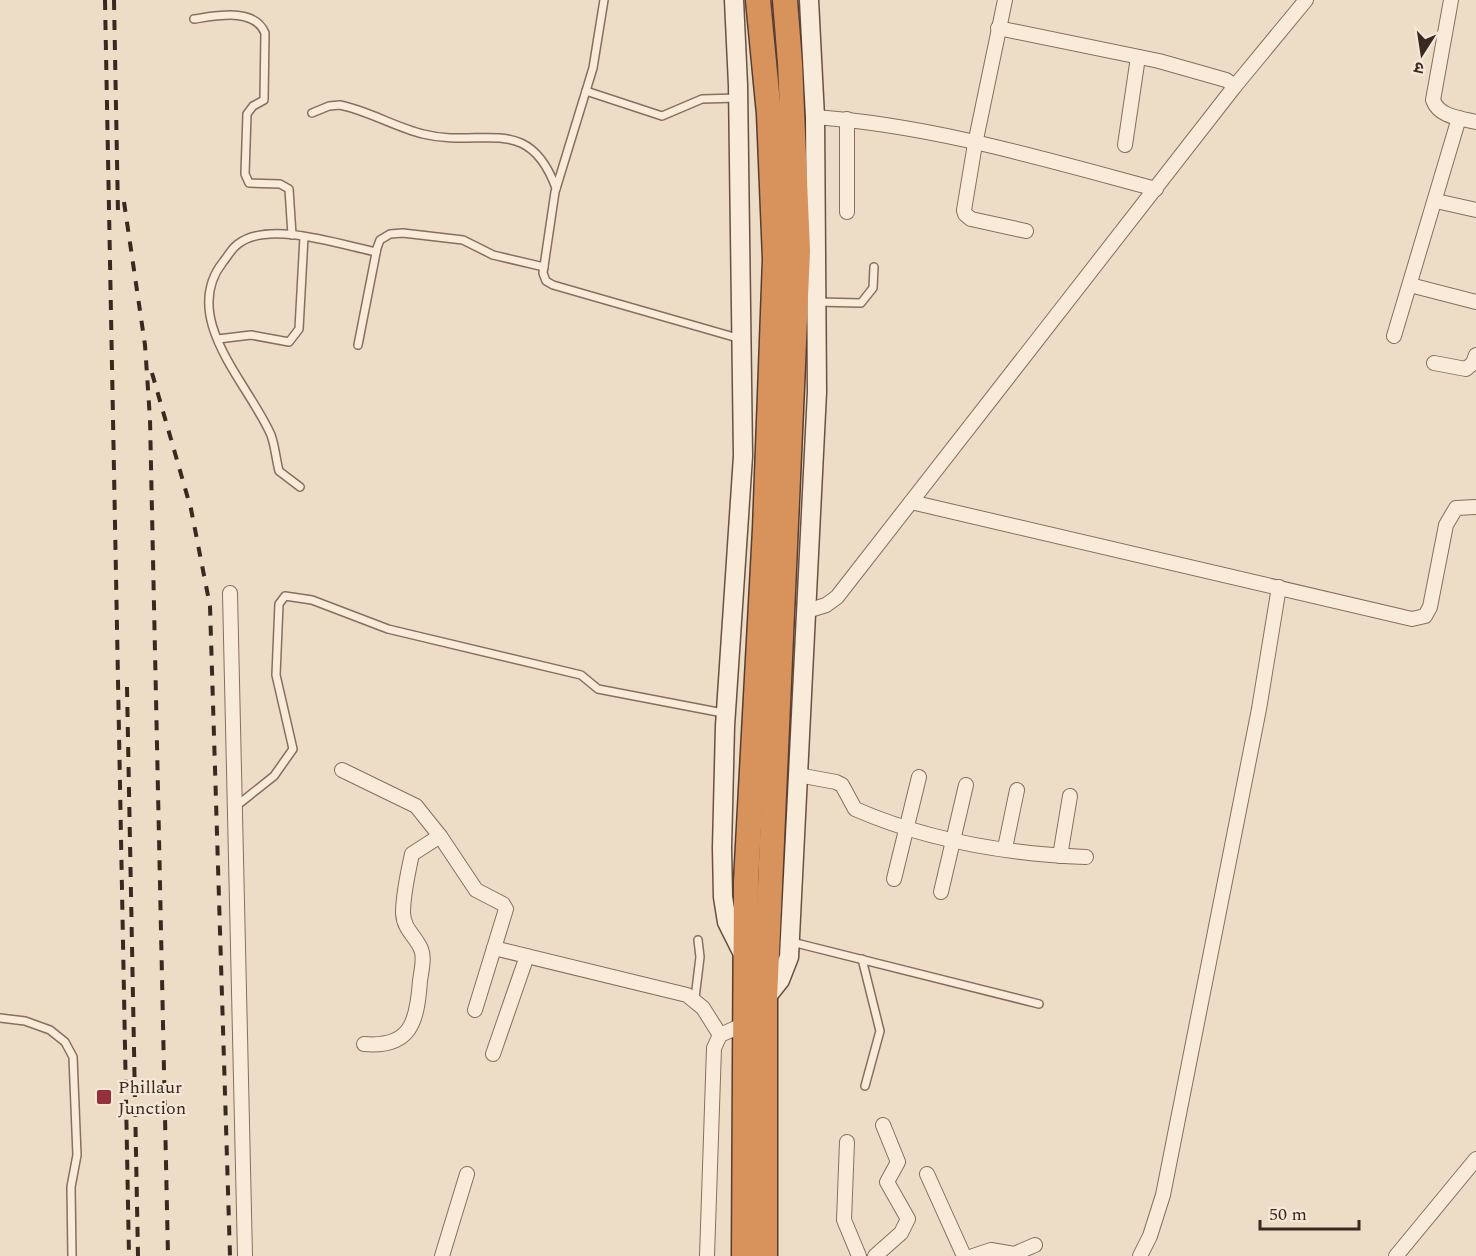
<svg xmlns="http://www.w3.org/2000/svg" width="1476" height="1256" font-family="Spectral,'Noto Sans Devanagari',serif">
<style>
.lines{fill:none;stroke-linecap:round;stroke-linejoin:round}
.lane-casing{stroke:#886e5d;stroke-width:10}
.street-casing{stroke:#886e5d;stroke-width:16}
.secondary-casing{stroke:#6a5040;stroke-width:21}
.highway-casing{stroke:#563d31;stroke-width:27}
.lane{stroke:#f8ebda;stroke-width:7}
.street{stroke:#f8ebda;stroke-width:14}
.secondary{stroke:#f8ebda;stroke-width:18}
.highway{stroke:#d8925c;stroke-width:24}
.rail{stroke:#392920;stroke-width:4;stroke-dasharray:10 10;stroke-linecap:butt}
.poi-dot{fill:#952f3c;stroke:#f4e8d6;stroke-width:2}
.labels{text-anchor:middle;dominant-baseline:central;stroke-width:4.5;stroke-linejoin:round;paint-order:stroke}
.poi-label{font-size:18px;fill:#392920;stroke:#f4e8d6;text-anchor:start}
</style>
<rect width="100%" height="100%" fill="#edddc7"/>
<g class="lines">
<defs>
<g id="lane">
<polyline points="604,0 593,68 555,192 543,273 546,281 553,285 741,339"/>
<path d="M 194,19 C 216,16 254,7 265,33 L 264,100 L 253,106 L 247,114 L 245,174 L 249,183 L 280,184 L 289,189 L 292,235"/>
<polyline points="586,91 662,116 702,99 738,98"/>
<path d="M 312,113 L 329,106 L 340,105 C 369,111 395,127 423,134 C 482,149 528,112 556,188"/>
<polyline points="817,302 861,303 873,288 874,267"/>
<polyline points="218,339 251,335 289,342 299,329 304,237"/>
<polyline points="358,345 377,248 380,240 390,234 403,233 463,240 493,255 544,267"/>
<path d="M 300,487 L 279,471 C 276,459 275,446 271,435 C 249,384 179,318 223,262 C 228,256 232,248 238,244 C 269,220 341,245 376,252"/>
<polyline points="235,807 274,776 293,749 276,675 279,604 285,596 312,600 388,629 581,675 598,689 723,713"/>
<polyline points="792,942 1039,1004"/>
<polyline points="862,959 880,1031 865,1086"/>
<polyline points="695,998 700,957 698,940"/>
<polyline points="0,1018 25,1021 50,1030 65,1042 73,1057 77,1155 71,1187 72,1256"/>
</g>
<g id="street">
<polyline points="1005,0 975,144 964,210 965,214 971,219 1026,231"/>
<path d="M 1451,0 L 1433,100 C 1439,117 1460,118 1476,122"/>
<polyline points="998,28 1159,61 1226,80 1235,86"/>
<path d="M 815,117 C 930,125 1044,159 1156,189"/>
<polyline points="847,119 847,212"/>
<polyline points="1125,145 1138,57"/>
<polyline points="1436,201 1476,210"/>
<polyline points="1410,285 1476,302"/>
<polyline points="1394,336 1459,118"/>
<polyline points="1434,363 1466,369 1473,363 1476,355"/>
<polyline points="911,502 1412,619 1425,616 1430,607 1446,525 1456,508 1476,507"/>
<polyline points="230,593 245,1256"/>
<polyline points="807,611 826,605 837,597 1235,86 1306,0"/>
<polyline points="342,770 416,806 440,836 476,890 503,904 506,909 475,1010"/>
<path d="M 798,775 L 836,782 L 842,785 L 855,809 C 926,840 1008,854 1086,857"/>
<polyline points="1005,848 1017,790"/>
<polyline points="1060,856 1070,796"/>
<polyline points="894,879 919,777"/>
<polyline points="941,892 966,785"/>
<polyline points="494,948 687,995 703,1008 720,1035"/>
<path d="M 364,1044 C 411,1048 417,1022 420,981 C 421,972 425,958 421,949 C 415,935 404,930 403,913 C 403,895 408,872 412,854 L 440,836"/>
<polyline points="493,1054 527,956"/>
<polyline points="847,1142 844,1220 859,1256"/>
<polyline points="927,1174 964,1256"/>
<polyline points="442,1256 467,1174"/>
<polyline points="707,1256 714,1048 720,1035 745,1024"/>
<polyline points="875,1256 901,1233 908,1219 887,1182 898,1162 883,1125"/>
<polyline points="973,1256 991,1250 1014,1254 1035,1245"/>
<polyline points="1140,1256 1150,1236 1163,1195 1259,709 1279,587"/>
<polyline points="1396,1256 1476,1159"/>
</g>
<g id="secondary">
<polyline points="734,0 738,85 743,456 725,726 722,848 723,897 727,922 745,958"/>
<polyline points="765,999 780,980 789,957 817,392 815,117 809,0"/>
</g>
<g id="highway">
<polyline points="744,1256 746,882 765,529 775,259 769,114 758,0"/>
<polyline points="765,1256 765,999 798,251 790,63 785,0"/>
</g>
</defs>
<use href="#lane" class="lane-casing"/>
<use href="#street" class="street-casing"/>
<use href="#secondary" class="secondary-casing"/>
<use href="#highway" class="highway-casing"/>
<use href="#lane" class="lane"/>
<use href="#street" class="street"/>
<use href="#secondary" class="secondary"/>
<use href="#highway" class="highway"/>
<g class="rail">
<polyline points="105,0 129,1256"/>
<polyline points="114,0 118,213"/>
<polyline points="124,202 145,345 150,419 168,1256"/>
<polyline points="152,373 191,509 210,606 230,1256"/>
<polyline points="127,687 138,1256"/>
</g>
</g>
<rect class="poi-dot" x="96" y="1089" width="16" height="16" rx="3"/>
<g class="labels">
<g class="poi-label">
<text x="118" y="1087">Phillaur<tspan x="118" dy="21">Junction</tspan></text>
</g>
</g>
<g transform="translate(1422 54) rotate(192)" stroke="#f4e8d6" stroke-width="4.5" paint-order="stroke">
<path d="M0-4.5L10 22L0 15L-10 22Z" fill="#392920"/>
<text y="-9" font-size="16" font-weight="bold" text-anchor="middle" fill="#392920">उ</text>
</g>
<path d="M1260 1220v9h99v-9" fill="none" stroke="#392920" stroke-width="3"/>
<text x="1269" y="1220" font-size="18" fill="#392920" stroke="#f4e8d6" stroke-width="4.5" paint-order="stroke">50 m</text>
</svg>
